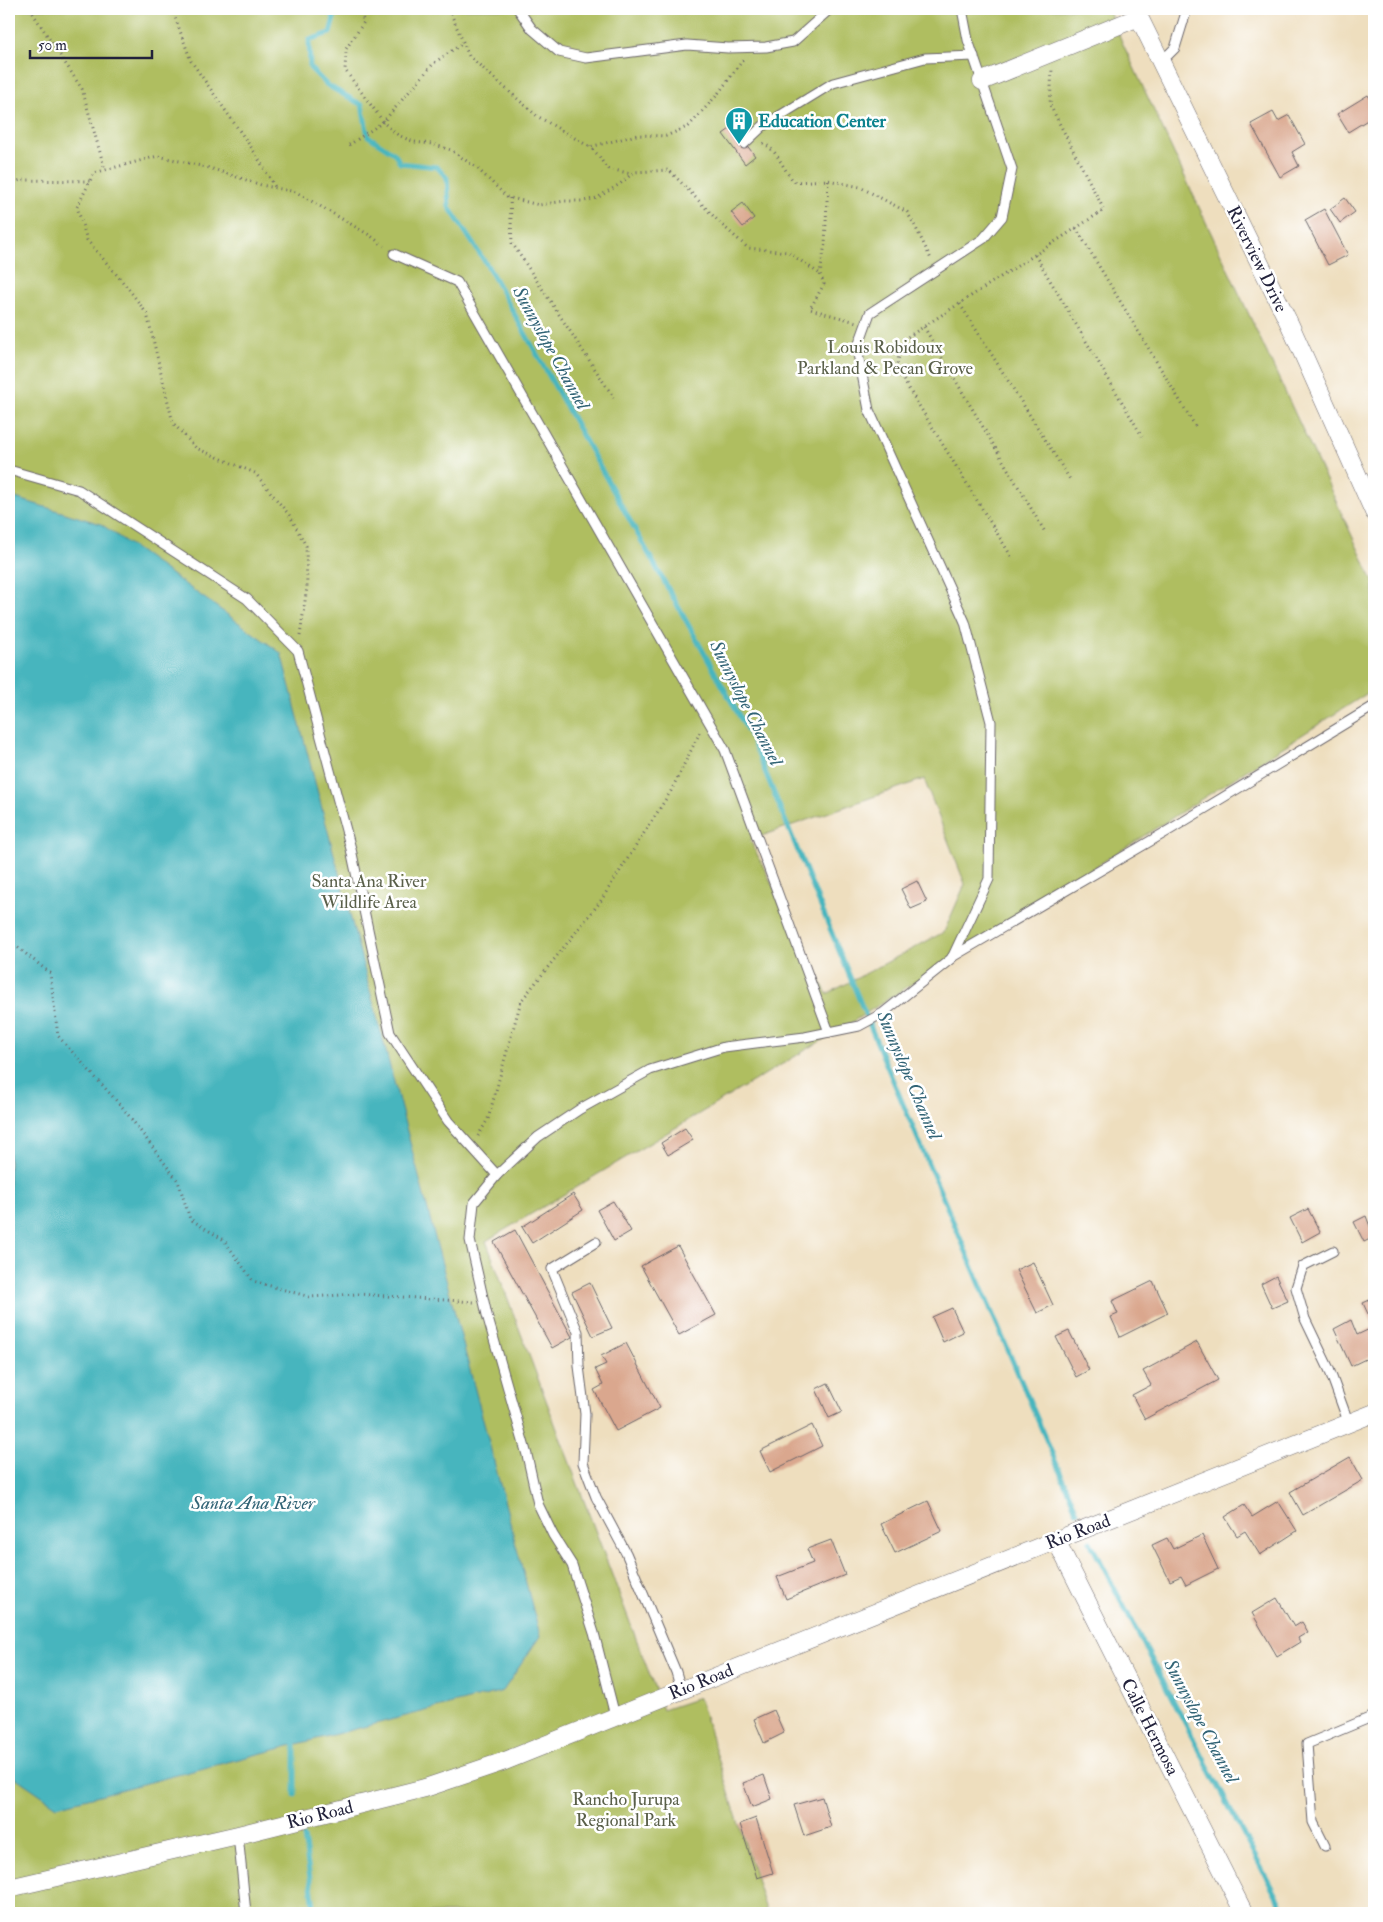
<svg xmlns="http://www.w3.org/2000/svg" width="1383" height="1922" font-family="'IM FELL Double Pica',serif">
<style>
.green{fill:#afbe60;stroke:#68704e;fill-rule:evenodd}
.water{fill:#46b5be;stroke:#346c7c}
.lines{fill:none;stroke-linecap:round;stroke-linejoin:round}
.stream{stroke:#46b5be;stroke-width:5}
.building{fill:#daa78e}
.service-casing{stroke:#696469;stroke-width:11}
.minor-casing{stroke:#696469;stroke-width:19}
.path{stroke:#696469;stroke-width:3;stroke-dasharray:1 4;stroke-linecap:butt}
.service{stroke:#fff;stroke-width:9}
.minor{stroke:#fff;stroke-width:18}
.labels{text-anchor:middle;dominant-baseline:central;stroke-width:5;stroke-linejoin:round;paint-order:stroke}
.culture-label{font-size:18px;font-weight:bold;fill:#0d838f;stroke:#fff;text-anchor:start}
.street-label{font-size:18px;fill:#22223b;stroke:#fff}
.park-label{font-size:18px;fill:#5a604a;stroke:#fff}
.water-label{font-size:19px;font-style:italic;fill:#326476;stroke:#fff}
</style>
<rect width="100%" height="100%" fill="#fff"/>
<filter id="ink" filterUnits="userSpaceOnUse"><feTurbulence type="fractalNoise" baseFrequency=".02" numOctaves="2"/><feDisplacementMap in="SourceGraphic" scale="10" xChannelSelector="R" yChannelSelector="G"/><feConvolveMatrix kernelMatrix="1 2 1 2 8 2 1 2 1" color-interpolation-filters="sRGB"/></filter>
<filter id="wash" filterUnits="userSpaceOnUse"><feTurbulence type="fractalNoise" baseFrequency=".0096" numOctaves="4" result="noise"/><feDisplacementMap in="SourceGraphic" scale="20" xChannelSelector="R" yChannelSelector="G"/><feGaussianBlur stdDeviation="1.12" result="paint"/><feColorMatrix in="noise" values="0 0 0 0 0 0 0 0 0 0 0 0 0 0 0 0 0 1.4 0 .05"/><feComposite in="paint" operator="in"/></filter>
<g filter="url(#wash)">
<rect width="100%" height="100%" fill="#eedebe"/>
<path class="green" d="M 9,9 L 1108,9 L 1123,44 L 1374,583 L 1374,689 L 846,1026 L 486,1241 L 663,1710 L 699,1698 L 767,1913 L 9,1913 ZM 924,779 L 965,884 L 944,932 L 827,994 L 750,840 Z"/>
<polygon class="water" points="9,496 101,524 281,653 540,1636 503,1691 57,1806 9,1773"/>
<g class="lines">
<g class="stream">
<polyline points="330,9 334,18 330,33 309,40 310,68 327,85 362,105 368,136 395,154 400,163 437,167 447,178 449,207 487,265 750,735 883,1057 1077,1512"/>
<polyline points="1090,1542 1285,1913"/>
<polyline points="295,1738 295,1795"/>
<polyline points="304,1837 315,1913"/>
</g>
</g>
<g id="blocks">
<g class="building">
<polygon points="1368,95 1374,105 1374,116 1348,132 1337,114"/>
<polygon points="1273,112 1278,121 1289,115 1305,144 1292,152 1299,166 1280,177 1251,124"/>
<polygon points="733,127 755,156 745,164 723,134"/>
<polygon points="1345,198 1355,212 1340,223 1330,209"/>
<polygon points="743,203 754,218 743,227 731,212"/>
<polygon points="1324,209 1348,255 1328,265 1305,220"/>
<polygon points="917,881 927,902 911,909 901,889"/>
<polygon points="685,1128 693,1140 668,1155 661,1143"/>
<polygon points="573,1194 583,1210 532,1243 522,1227"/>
<polygon points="613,1201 631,1231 614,1241 597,1210"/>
<polygon points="1308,1209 1320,1232 1302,1242 1290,1218"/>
<polygon points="1366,1216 1374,1237 1364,1242 1354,1222"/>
<polygon points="515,1230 572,1337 552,1348 494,1242"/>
<polygon points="678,1246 716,1315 679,1335 641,1266"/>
<polygon points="1033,1262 1053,1305 1037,1313 1016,1270"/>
<polygon points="1276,1276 1288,1301 1272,1308 1261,1284"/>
<polygon points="1153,1281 1168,1313 1120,1337 1111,1317 1118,1314 1112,1301"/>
<polygon points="590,1283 612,1328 593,1336 572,1292"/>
<polygon points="1374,1298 1374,1355 1351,1366 1334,1329 1351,1320 1357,1335 1374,1327 1363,1303"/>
<polygon points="952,1308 963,1332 943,1342 932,1317"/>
<polygon points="1069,1331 1089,1370 1076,1377 1056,1337"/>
<polygon points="1197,1342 1218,1380 1145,1419 1132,1395 1151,1385 1143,1371"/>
<polygon points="626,1343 660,1408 616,1431 594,1390 603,1385 595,1369 606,1364 601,1356"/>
<polygon points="828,1383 842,1412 829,1418 816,1389"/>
<polygon points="812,1425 822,1446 770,1472 760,1451"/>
<polygon points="1350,1457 1363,1480 1303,1515 1290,1492"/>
<polygon points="928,1501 942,1531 895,1553 881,1524"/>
<polygon points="1278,1501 1297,1531 1260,1555 1245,1531 1237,1536 1225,1517 1244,1505 1252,1517"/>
<polygon points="1202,1535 1218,1569 1186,1585 1181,1576 1170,1581 1152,1545 1167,1538 1173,1549"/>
<polygon points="831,1540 845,1575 786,1599 777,1577 813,1563 807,1549"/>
<polygon points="1277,1598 1294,1627 1302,1622 1308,1632 1298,1638 1300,1642 1277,1656 1252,1613"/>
<polygon points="774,1710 784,1733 764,1743 754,1719"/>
<polygon points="764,1775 772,1799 752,1807 743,1783"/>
<polygon points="822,1797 831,1827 804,1836 794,1805"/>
<polygon points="756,1818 773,1873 757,1878 740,1824"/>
</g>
</g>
</g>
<g filter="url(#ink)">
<use href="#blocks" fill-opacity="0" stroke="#696469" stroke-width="1"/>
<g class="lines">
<defs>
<g id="service">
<polyline points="518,9 532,29 559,52 586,58 687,45 728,48 766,47 793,42 830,9"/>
<polyline points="1161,62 1175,48 1187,9"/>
<polyline points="744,144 763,126 833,83 925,58 974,56"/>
<polyline points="394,254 457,282 725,750 829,1032"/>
<polyline points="9,470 79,490 247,599 298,651 351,849 390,1033 448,1121 497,1175"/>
<polyline points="952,957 1171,829 1374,706"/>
<polyline points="596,1242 552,1269 578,1332 579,1366 585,1414 583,1463 596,1497 626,1553 676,1672 681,1690"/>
<polyline points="1333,1251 1303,1266 1296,1288 1305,1319 1329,1369 1349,1424"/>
<polyline points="615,1716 594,1633 572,1565 553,1535 538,1504 527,1455 487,1315 470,1240 474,1203 497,1175 538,1137 580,1109 650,1070 724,1047 805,1037 859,1026 883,1013 952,958 989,879 991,722 965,622 869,410 857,349 870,313 983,239 1002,217 1012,169 968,40 962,9"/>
<polyline points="238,1835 246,1913"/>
<polyline points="1325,1846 1313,1822 1307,1744 1374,1716"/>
</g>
<g id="minor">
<polyline points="1135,9 1290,325 1374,512"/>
<polyline points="982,81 1139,17"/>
<polyline points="1056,1540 1244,1913"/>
<polyline points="9,1888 238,1835 425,1788 505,1761 1374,1413"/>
</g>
</defs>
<use href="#service" class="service-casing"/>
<use href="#minor" class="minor-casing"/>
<g class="path">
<polyline points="30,9 82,89 105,170"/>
<polyline points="172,9 191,61 255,153 275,187"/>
<polyline points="359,9 364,22 346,49 345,70 385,124 398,135 414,142 432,144 451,150 478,169 507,197 539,205 565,201 584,201 597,198 620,184 634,172 669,170 721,224 748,248 788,252 820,274"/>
<polyline points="449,9 469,56 537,116 590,147 637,135 666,136 689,126 717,95 743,60"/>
<path d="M 763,143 C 780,152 782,170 795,182 L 828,180 L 860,187 L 907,212 L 915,226 L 931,259"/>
<polyline points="349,145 383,122 434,63 463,43"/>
<polyline points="589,146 599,156 606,168 632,174"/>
<polyline points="828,180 825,244 820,274 824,284 810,309 856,322"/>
<polyline points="9,184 21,180 90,181"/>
<polyline points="510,198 512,243 614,398"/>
<polyline points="1076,228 1197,429"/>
<polyline points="1035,255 1142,436"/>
<polyline points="960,304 1071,481"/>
<polyline points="924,327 1045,532"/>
<polyline points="1011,556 896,368 903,340 1104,210 1050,105 1052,69"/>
<polyline points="300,636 307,587 306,546 290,516 255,473 196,448 173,423 147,314 128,288 87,240 77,207 94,173 158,156 210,168 261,185 296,192 371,236 384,246"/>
<polyline points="9,948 16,946 50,973 58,1036 123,1108 178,1181 190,1219 224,1240 253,1281 310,1297 358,1294 474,1302"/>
<polyline points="478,1136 488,1119 521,1001 600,902 671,791 701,730"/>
</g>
<use href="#service" class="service"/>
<use href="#minor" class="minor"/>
</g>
</g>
<defs>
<symbol id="building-pin" viewBox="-11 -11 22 30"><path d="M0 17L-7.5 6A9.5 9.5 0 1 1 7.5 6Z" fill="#0f9aa8" stroke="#fff"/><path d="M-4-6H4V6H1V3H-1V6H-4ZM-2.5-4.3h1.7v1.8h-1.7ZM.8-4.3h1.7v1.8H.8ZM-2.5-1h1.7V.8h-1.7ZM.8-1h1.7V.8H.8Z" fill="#fff"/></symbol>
</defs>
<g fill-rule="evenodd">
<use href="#building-pin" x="723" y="105" width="32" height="43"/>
</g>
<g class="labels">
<g class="culture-label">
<text x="758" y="121">Education Center</text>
</g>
<g class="street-label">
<text transform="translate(1257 259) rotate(64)">Riverview Drive</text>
<text transform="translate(1078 1532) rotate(-21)">Rio Road</text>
<text transform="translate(701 1682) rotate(-22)">Rio Road</text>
<text transform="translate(1150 1727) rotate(63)">Calle Hermosa</text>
<text transform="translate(320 1815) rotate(-14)">Rio Road</text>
</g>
<g class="park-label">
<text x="885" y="347">Louis Robidoux<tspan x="885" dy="21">Parkland &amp; Pecan Grove</tspan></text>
<text x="369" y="881">Santa Ana River<tspan x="369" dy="21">Wildlife Area</tspan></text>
<text x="626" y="1799">Rancho Jurupa<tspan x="626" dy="21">Regional Park</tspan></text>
</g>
<g class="water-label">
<text transform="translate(551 348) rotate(61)">Sunnyslope Channel</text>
<text transform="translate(746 703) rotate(63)">Sunnyslope Channel</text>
<text transform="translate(909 1075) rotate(67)">Sunnyslope Channel</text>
<text x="253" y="1503">Santa Ana River</text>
<text transform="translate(1201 1721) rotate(62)">Sunnyslope Channel</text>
</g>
</g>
<rect width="1383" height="1922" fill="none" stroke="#fff" stroke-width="30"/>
<path d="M30 50v8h122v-8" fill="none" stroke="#22223b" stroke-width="2.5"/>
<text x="38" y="50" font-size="15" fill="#22223b" stroke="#ffffff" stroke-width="4" paint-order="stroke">50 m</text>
</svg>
